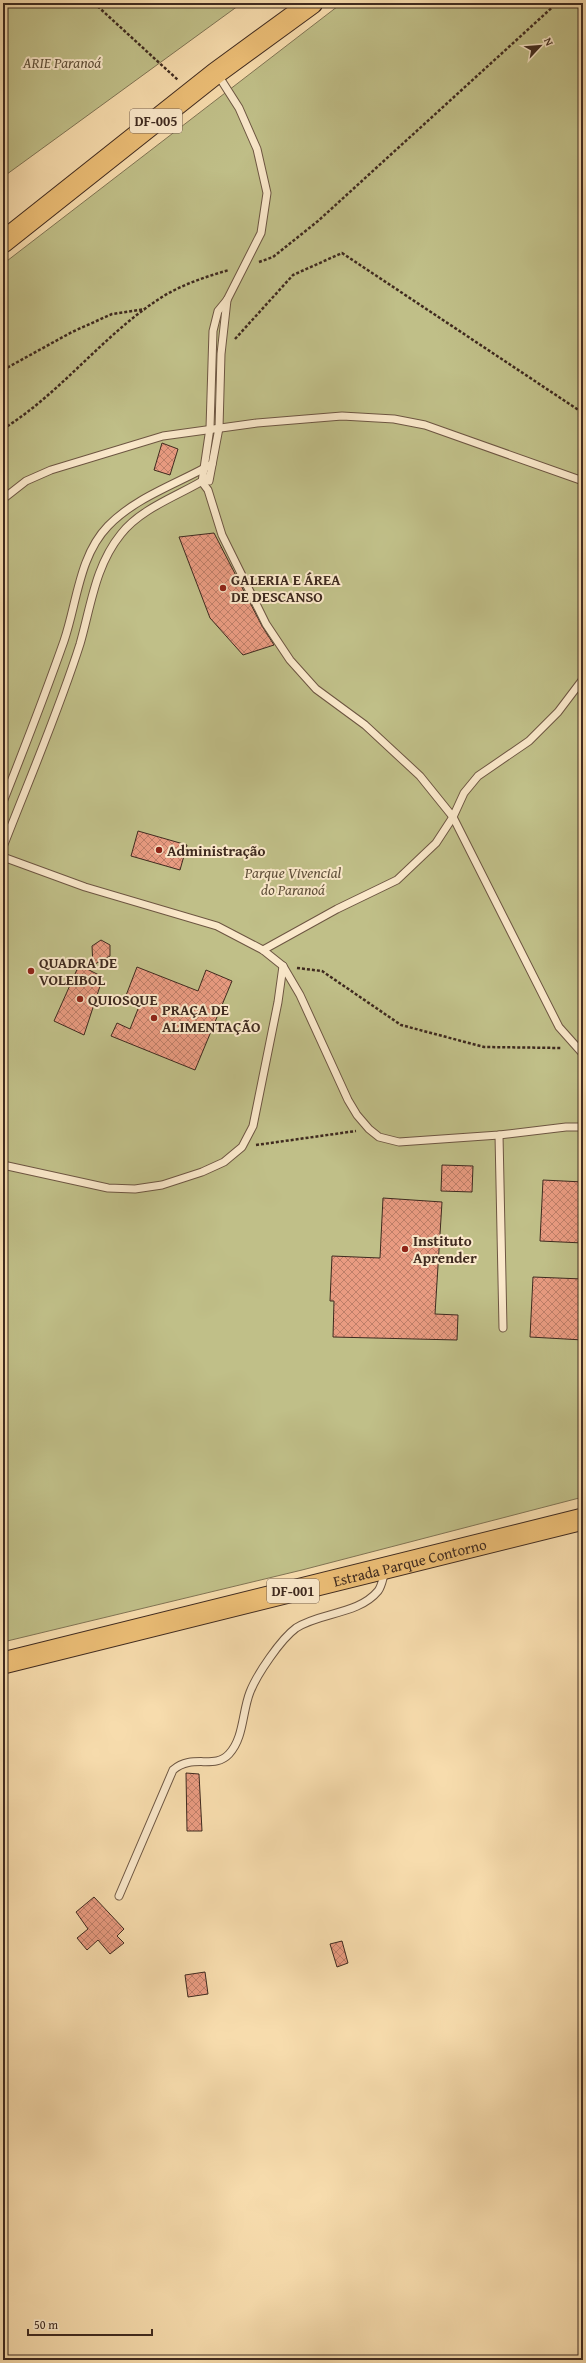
<svg xmlns="http://www.w3.org/2000/svg" width="586" height="2363" font-family="'Gentium Book Plus',serif">
<style>
.green{fill:#c0bf88;stroke:#807454}
.building{fill:url(#building-cross-hatch);stroke:#3f2a1f}
.lines{fill:none;stroke-linecap:round;stroke-linejoin:round}
.lane-casing{stroke:#6d5642;stroke-width:9}
.primary-casing{stroke:#3f2a1f;stroke-width:23}
.path{stroke:#3f2a1f;stroke-width:2.5;stroke-dasharray:3 2;stroke-linecap:butt}
.lane{stroke:#fae8ca;stroke-width:7}
.primary{stroke:#ecbe76;stroke-width:21}
.poi-dot{fill:#8f2418;stroke:#fae8ca;stroke-width:1.5}
.labels{text-anchor:middle;dominant-baseline:central;stroke-width:4;stroke-linejoin:round;paint-order:stroke}
.shield{fill:#fae8ca;stroke:#776352;stroke-width:1}
.shield-label{font-size:14px;font-weight:bold;fill:#3f2a1f}
.park-label{font-size:15px;font-style:italic;fill:#5f4f39;stroke:#fae8ca}
.poi-label{font-size:15px;font-weight:bold;fill:#3f2a1f;stroke:#fae8ca;text-anchor:start}
.street-label{font-size:15px;fill:#3f2a1f;stroke:#fae8ca}
</style>
<defs>
<pattern id="building-cross-hatch" width="8" height="8" patternUnits="userSpaceOnUse"><rect width="8" height="8" fill="#e99b81"/><path d="M0 0l8 8M0 8l8-8" fill="none" stroke="#be7f69"/></pattern>
</defs>
<rect width="100%" height="100%" fill="#f7dcad"/>
<filter id="stains"><feTurbulence type="fractalNoise" baseFrequency=".005" numOctaves="4"/><feColorMatrix values="0 0 0 0 .2 0 0 0 0 .09 0 0 0 0 .02 0 0 0 .5 -.17"/></filter>
<radialGradient id="worn" r=".72"><stop offset=".6" stop-color="#630" stop-opacity="0"/><stop offset="1" stop-color="#630" stop-opacity=".3"/></radialGradient>
<g class="green">
<polygon points="3,3 242,3 3,177"/>
<polygon points="342,3 583,3 583,1497 302,1570 3,1642 3,264"/>
</g>
<g class="building">
<polygon points="162,443 178,449 170,475 154,470"/>
<polygon points="214,533 262,626 274,645 243,655 210,618 179,537"/>
<polygon points="138,831 187,845 180,870 131,856"/>
<polygon points="101,940 110,945 110,956 93,965 92,946"/>
<polygon points="79,965 103,977 84,1035 54,1021"/>
<polygon points="137,967 198,991 206,970 232,981 195,1070 111,1036 117,1023 130,1029 140,1004 125,998"/>
<polygon points="442,1165 473,1166 472,1192 441,1191"/>
<polygon points="543,1180 583,1182 583,1243 540,1241"/>
<polygon points="383,1198 442,1202 435,1314 458,1315 457,1340 333,1337 334,1301 330,1301 332,1256 380,1258"/>
<polygon points="533,1277 583,1279 583,1340 530,1337"/>
<polygon points="186,1773 199,1774 202,1831 187,1831"/>
<polygon points="94,1897 124,1929 117,1936 124,1943 110,1954 98,1940 87,1950 77,1938 88,1929 76,1912"/>
<polygon points="342,1941 348,1963 337,1967 330,1944"/>
<polygon points="205,1972 208,1994 188,1997 185,1975"/>
</g>
<g class="lines">
<defs>
<g id="lane">
<polyline points="218,75 239,108 257,149 267,193 261,233 227,300 218,311 213,331 210,428 202,482 208,490 222,535 266,624 290,660 316,689 365,725 420,776 453,817 559,1027 583,1054"/>
<polyline points="209,481 219,428 221,354 227,300"/>
<polyline points="3,499 26,481 51,470 163,436 257,423 342,416 394,419 425,425 583,481"/>
<path d="M 3,802 C 24,749 45,695 64,641 C 77,603 79,556 108,526 C 136,497 177,484 212,464"/>
<path d="M 3,847 C 29,780 58,713 80,644 C 91,606 95,566 121,534 C 142,507 181,495 209,477"/>
<polyline points="3,857 85,887 217,926 263,950 283,966 300,995 348,1100 357,1115 369,1129 379,1137 399,1142 499,1135 566,1127 583,1127"/>
<polyline points="263,950 337,909 397,880 436,843 453,817 464,793 478,776 529,741 558,712 583,679"/>
<polyline points="499,1135 503,1328"/>
<polyline points="3,1165 108,1188 135,1189 162,1185 202,1172 224,1162 242,1147 253,1126 278,1002 283,966"/>
<path d="M 119,1896 L 173,1770 C 193,1753 214,1770 229,1754 C 244,1738 242,1712 250,1692 C 257,1674 281,1639 296,1628 C 320,1612 358,1615 378,1591 C 382,1586 383,1577 385,1571"/>
</g>
<g id="primary">
<polyline points="3,242 216,73 312,3"/>
<path id="s1" d="M 3,1663 L 583,1519"/>
</g>
</defs>
<use href="#lane" class="lane-casing"/>
<use href="#primary" class="primary-casing"/>
<g class="path">
<polyline points="94,3 178,80"/>
<polyline points="259,262 273,257 318,221 557,3"/>
<polyline points="235,339 293,275 342,253 583,413"/>
<polyline points="3,370 72,332 112,314 145,309"/>
<path d="M 3,429 C 61,393 102,336 159,299 C 180,285 205,277 229,270"/>
<polyline points="297,968 322,971 401,1025 484,1047 562,1048"/>
<polyline points="256,1145 356,1131"/>
</g>
<use href="#lane" class="lane"/>
<use href="#primary" class="primary"/>
</g>
<g class="poi-dot">
<circle cx="223" cy="588" r="4"/>
<circle cx="159" cy="850" r="4"/>
<circle cx="31" cy="971" r="4"/>
<circle cx="80" cy="999" r="4"/>
<circle cx="154" cy="1018" r="4"/>
<circle cx="405" cy="1249" r="4"/>
</g>
<g class="labels">
<g class="shield">
<rect x="130" y="109" width="52" height="24" rx="3"/>
<rect x="267" y="1579" width="52" height="24" rx="3"/>
</g>
<g class="shield-label">
<text x="156" y="121">DF-005</text>
<text x="293" y="1591">DF-001</text>
</g>
<g class="park-label">
<text x="62" y="62">ARIE Paranoá</text>
<text x="293" y="872">Parque Vivencial<tspan x="293" dy="17">do Paranoá</tspan></text>
</g>
<g class="poi-label">
<text x="231" y="579">GALERIA E ÁREA<tspan x="231" dy="17">DE DESCANSO</tspan></text>
<text x="167" y="850">Administração</text>
<text x="39" y="962">QUADRA DE<tspan x="39" dy="17">VOLEIBOL</tspan></text>
<text x="88" y="999">QUIOSQUE</text>
<text x="162" y="1009">PRAÇA DE<tspan x="162" dy="17">ALIMENTAÇÃO</tspan></text>
<text x="413" y="1240">Instituto<tspan x="413" dy="17">Aprender</tspan></text>
</g>
<g class="street-label">
<text stroke="none"><textPath href="#s1" startOffset="419">Estrada Parque Contorno</textPath></text>
</g>
</g>
<rect width="586" height="2363" fill="none" stroke="#f7dcad" stroke-width="16"/>
<rect x="4" y="4" width="578" height="2355" fill="none" stroke="#3f2a1f" stroke-width="2"/>
<rect x="8" y="8" width="570" height="2347" fill="none" stroke="#3f2a1f"/>
<g transform="translate(540 46) rotate(64)" stroke="#fae8ca" stroke-width="3" paint-order="stroke">
<path d="M0-3L7 15L0 10L-7 15Z" fill="#3f2a1f"/>
<text y="-6" font-size="11" font-weight="bold" text-anchor="middle" fill="#3f2a1f">N</text>
</g>
<path d="M28 2329v6h124v-6" fill="none" stroke="#3f2a1f" stroke-width="2"/>
<text x="34" y="2329" font-size="12" fill="#3f2a1f" stroke="#fae8ca" stroke-width="3" paint-order="stroke">50 m</text>
<rect width="100%" height="100%" filter="url(#stains)"/>
<rect width="100%" height="100%" fill="url(#worn)"/>
</svg>
